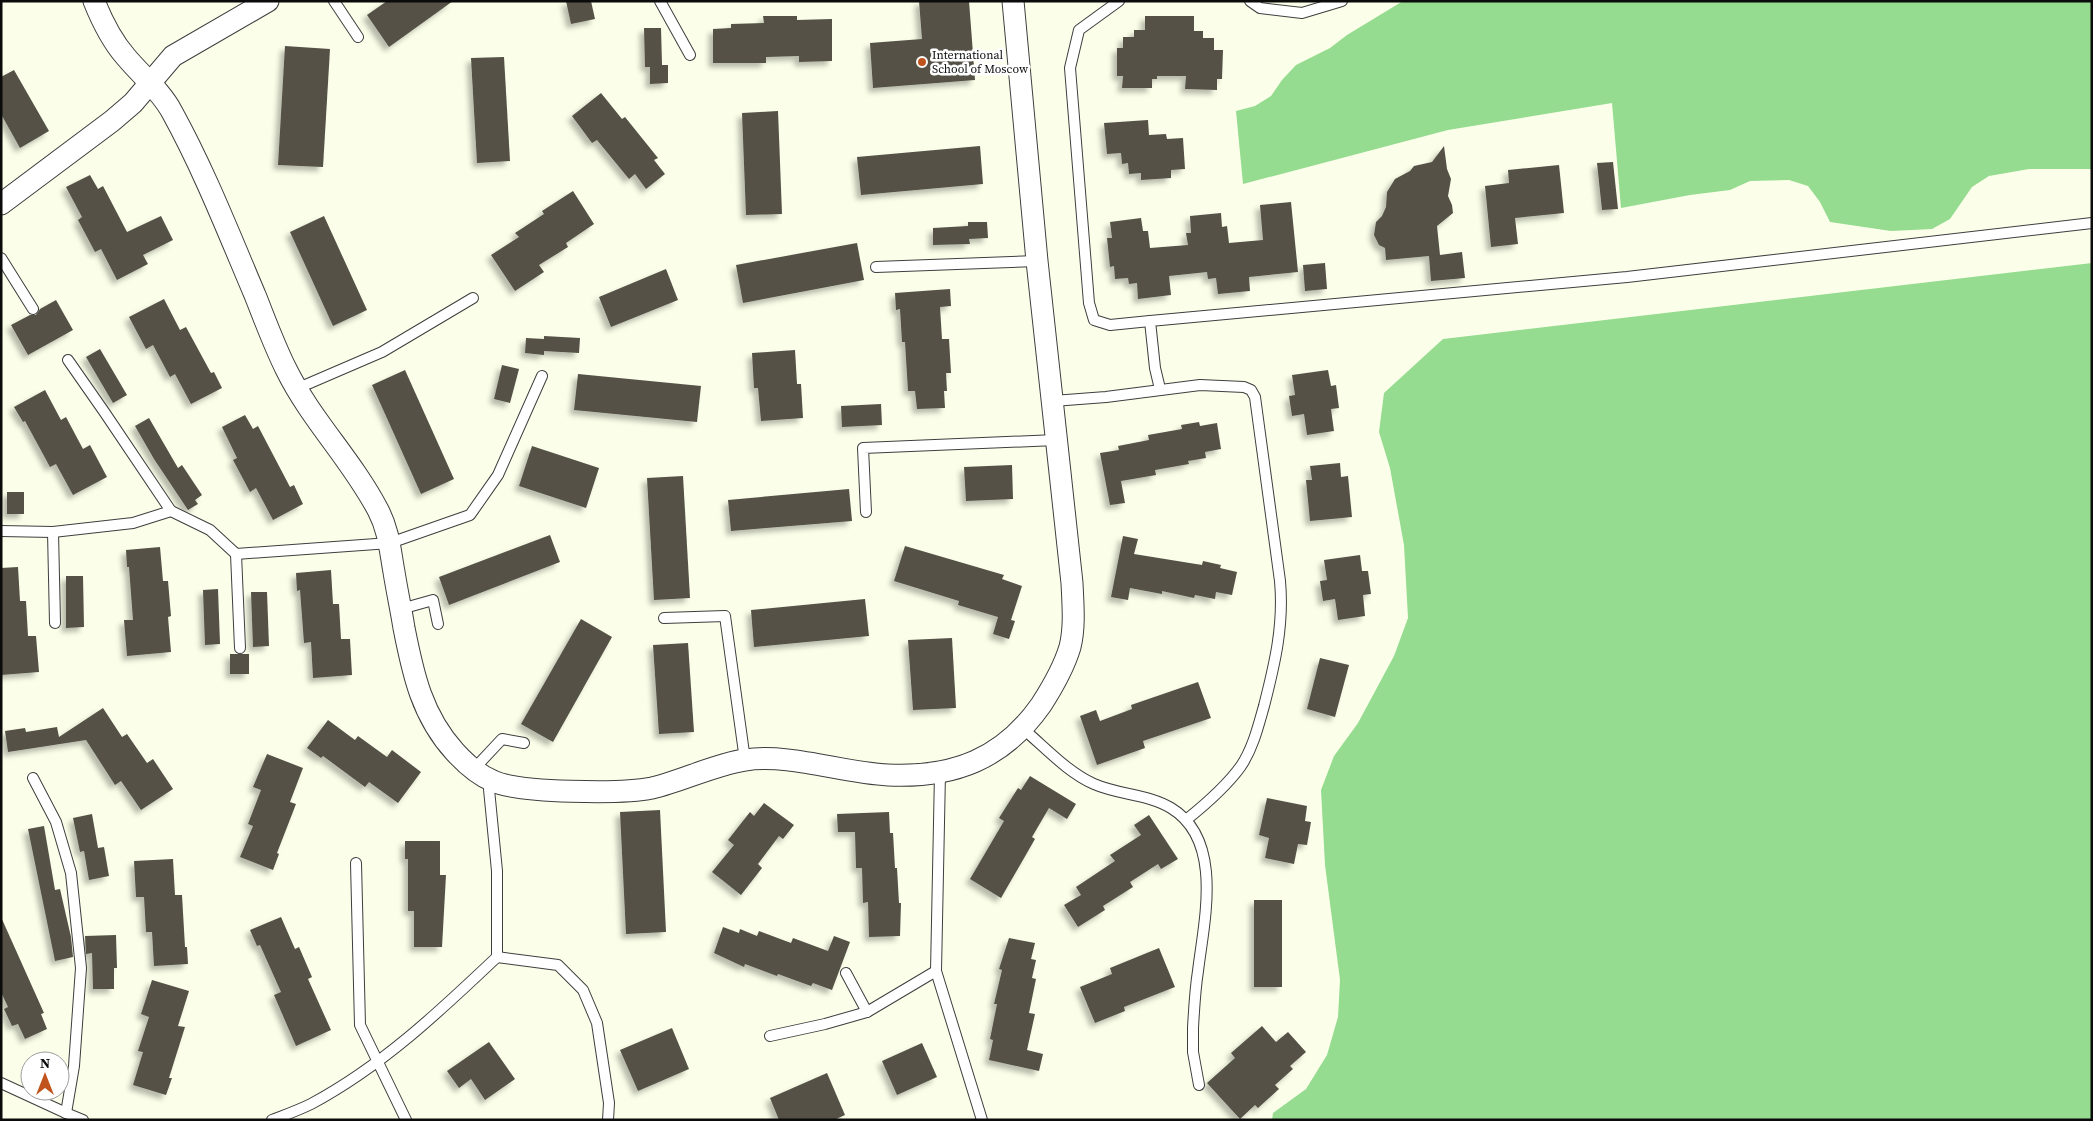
<svg xmlns="http://www.w3.org/2000/svg" width="2093" height="1121" font-family="'Source Serif 4',serif">
<style>
.forest{fill:#95dc90}
.building{fill:#545147;filter:url(#shadow)}
.lines{fill:none;stroke-linecap:round;stroke-linejoin:round}
.lane-casing{stroke:#3e3e3e;stroke-width:12}
.street-casing{stroke:#3e3e3e;stroke-width:23}
.lane{stroke:#fff;stroke-width:10}
.street{stroke:#fff;stroke-width:21}
.poi-dot{fill:#c1541d;stroke:#fff;stroke-width:2}
.labels{text-anchor:middle;dominant-baseline:central;stroke-width:5;stroke-linejoin:round;paint-order:stroke}
.poi-label{font-size:12px;fill:#0b0b0b;stroke:#fff;text-anchor:start}
</style>
<defs>
<filter id="shadow"><feDropShadow dx="-4.5" dy="4.5" stdDeviation="2.5" flood-color="#0004"/></filter>
</defs>
<rect width="100%" height="100%" fill="#fbffe9"/>
<g class="forest">
<polygon points="1403,1 2092,1 2092,169 2029,169 1989,176 1972,187 1950,219 1932,229 1891,231 1830,222 1820,202 1808,186 1789,180 1750,181 1730,190 1690,195 1621,208 1612,103 1448,130 1243,184 1236,111 1255,106 1271,96 1282,80 1296,65 1330,48 1347,35"/>
<polygon points="2092,263 2092,1120 1272,1120 1273,1113 1306,1089 1327,1055 1338,1017 1340,980 1325,865 1321,790 1334,756 1358,723 1394,656 1408,618 1404,545 1390,468 1379,432 1384,393 1443,339"/>
</g>
<g class="building">
<polygon points="387,1 453,1 389,47 367,15"/>
<polygon points="566,1 591,1 595,19 571,24"/>
<polygon points="919,1 969,1 975,80 873,88 870,43 922,39"/>
<polygon points="763,16 797,16 797,20 832,19 832,61 799,62 799,56 766,57 766,63 713,63 713,29 731,28 731,24 764,23"/>
<polygon points="1145,16 1194,16 1194,31 1203,31 1203,38 1214,38 1214,50 1223,50 1222,79 1217,79 1217,90 1185,89 1186,76 1157,76 1157,79 1152,79 1152,88 1122,88 1123,76 1117,76 1117,48 1123,48 1123,37 1134,37 1134,30 1145,30"/>
<polygon points="644,28 661,28 662,65 668,65 668,83 650,84 650,67 645,67"/>
<polygon points="285,46 330,49 323,167 278,165"/>
<polygon points="504,57 510,161 477,163 471,58"/>
<polygon points="14,70 49,131 20,148 1,114 1,77"/>
<polygon points="601,93 622,119 625,117 658,158 654,160 665,174 646,189 635,174 629,179 597,140 592,143 572,116"/>
<polygon points="778,111 782,214 746,215 742,113"/>
<polygon points="1148,120 1149,135 1166,134 1167,139 1183,138 1185,169 1171,170 1171,178 1141,180 1141,173 1129,174 1128,163 1122,164 1121,153 1107,154 1104,123"/>
<polygon points="980,146 983,184 861,195 857,157"/>
<polygon points="1444,146 1447,169 1451,179 1448,196 1452,205 1453,213 1437,226 1440,255 1462,252 1465,278 1431,281 1429,256 1386,260 1385,248 1379,245 1374,235 1376,222 1382,216 1386,207 1387,192 1395,179 1410,171 1414,166 1432,162"/>
<polygon points="1613,162 1618,209 1602,210 1597,163"/>
<polygon points="1559,165 1564,213 1515,218 1518,244 1491,247 1485,186 1509,183 1508,170"/>
<polygon points="90,175 98,189 103,186 127,232 161,216 173,240 143,255 148,264 117,280 101,249 95,252 78,220 82,217 66,187"/>
<polygon points="573,191 594,224 566,243 568,247 539,265 544,272 515,291 491,255 519,237 515,233 544,214 542,211"/>
<polygon points="1291,202 1298,272 1249,277 1250,291 1218,294 1216,278 1208,279 1207,272 1169,276 1171,295 1138,299 1137,283 1129,284 1128,278 1115,279 1114,266 1110,267 1107,238 1112,238 1110,222 1141,218 1143,231 1148,231 1150,248 1188,245 1186,233 1191,233 1190,216 1221,213 1222,227 1227,226 1229,243 1263,240 1260,205"/>
<polygon points="324,216 367,310 333,326 290,232"/>
<polygon points="968,222 987,222 988,238 969,239 970,244 933,245 933,228 968,226"/>
<polygon points="857,243 864,280 743,303 736,265"/>
<polygon points="1325,263 1327,289 1305,291 1303,265"/>
<polygon points="666,269 678,300 611,327 599,297"/>
<polygon points="950,289 951,306 940,307 942,339 949,339 951,373 946,373 947,391 944,391 945,408 917,409 915,391 908,391 905,342 902,342 900,309 896,310 895,293"/>
<polygon points="164,299 180,330 186,327 211,373 214,372 222,388 191,404 175,374 170,377 153,345 146,349 129,317"/>
<polygon points="56,300 73,330 28,355 11,325 30,315 36,315 40,309"/>
<polygon points="544,336 580,338 579,353 544,351 544,355 525,353 526,338 544,339"/>
<polygon points="100,349 127,395 113,403 86,357"/>
<polygon points="795,350 797,384 801,384 803,418 761,421 758,388 754,388 752,353"/>
<polygon points="502,365 519,369 510,403 494,399"/>
<polygon points="405,370 454,479 421,494 372,385"/>
<polygon points="1328,370 1331,386 1336,385 1339,408 1331,409 1334,431 1307,435 1304,414 1292,416 1289,396 1295,395 1292,375"/>
<polygon points="578,374 701,386 697,422 574,410"/>
<polygon points="45,390 61,420 66,417 83,449 90,445 107,477 73,495 56,464 50,467 25,421 23,422 14,407"/>
<polygon points="881,404 882,425 842,427 841,406"/>
<polygon points="245,415 253,429 258,426 290,487 294,485 303,504 273,520 256,488 250,492 233,460 237,458 222,427"/>
<polygon points="149,418 178,468 182,465 202,495 195,500 198,504 188,510 154,459 135,426"/>
<polygon points="1199,422 1200,426 1217,423 1221,449 1205,452 1206,458 1188,461 1189,464 1155,470 1156,475 1121,481 1125,503 1110,505 1100,453 1119,450 1118,446 1149,440 1148,435 1182,429 1181,425"/>
<polygon points="532,446 599,468 586,508 519,486"/>
<polygon points="1340,463 1341,477 1348,476 1352,517 1310,521 1306,480 1312,480 1310,466"/>
<polygon points="1012,465 1013,499 966,501 964,467"/>
<polygon points="683,476 690,598 654,600 647,478"/>
<polygon points="849,489 852,521 731,531 728,500"/>
<rect x="7" y="492" width="17" height="22"/>
<polygon points="550,535 560,562 449,605 439,577"/>
<polygon points="1123,536 1138,539 1134,554 1202,565 1203,561 1221,565 1220,568 1237,572 1232,595 1216,592 1215,599 1195,595 1194,598 1162,591 1162,594 1130,588 1128,600 1111,597"/>
<polygon points="905,546 1004,575 1002,579 1022,586 1011,620 1015,621 1009,639 993,634 998,617 958,605 959,601 894,581"/>
<polygon points="160,547 163,581 168,581 171,616 168,617 171,652 127,656 124,620 133,620 129,567 127,567 126,550"/>
<polygon points="1360,555 1362,571 1368,571 1371,594 1363,595 1365,616 1338,620 1335,599 1323,601 1320,581 1327,580 1324,560"/>
<polygon points="18,567 20,601 26,601 28,636 36,636 39,672 1,675 1,568"/>
<polygon points="331,570 333,604 339,604 341,639 350,639 352,675 313,678 311,642 304,643 300,590 297,591 296,573"/>
<polygon points="66,576 83,576 84,627 66,628"/>
<polygon points="218,589 220,644 205,645 203,590"/>
<polygon points="251,592 267,592 269,646 253,647"/>
<polygon points="865,599 869,636 754,647 751,610"/>
<polygon points="581,619 612,637 553,742 521,724"/>
<polygon points="952,638 956,708 913,710 908,640"/>
<polygon points="688,643 694,732 659,734 653,645"/>
<rect x="230" y="654" width="19" height="20"/>
<polygon points="1320,658 1349,665 1335,717 1307,709"/>
<polygon points="1198,682 1211,718 1143,741 1145,748 1097,765 1080,716 1096,710 1100,721 1132,709 1131,705"/>
<polygon points="103,708 122,737 127,734 147,763 153,759 173,789 141,810 121,781 115,785 86,740 8,752 5,731 25,728 26,732 57,727 59,737"/>
<polygon points="328,720 355,740 358,736 387,757 392,750 421,772 398,803 369,782 365,787 323,756 321,758 307,748"/>
<polygon points="267,754 303,768 290,802 296,804 277,853 279,854 273,870 240,857 253,826 248,824 261,790 253,787"/>
<polygon points="1030,776 1076,804 1067,819 1049,808 1032,837 1035,839 1001,898 970,879 1004,821 999,818 1018,788 1021,790"/>
<polygon points="1267,798 1307,806 1305,821 1311,822 1307,845 1298,844 1294,864 1265,858 1269,838 1259,835"/>
<polygon points="764,803 794,825 783,839 779,836 758,864 762,868 741,895 712,872 734,845 728,840 750,812 754,816"/>
<polygon points="660,810 666,932 626,934 620,812"/>
<polygon points="889,812 890,833 893,833 895,868 897,868 899,903 901,903 900,936 869,937 868,902 863,903 862,868 856,868 855,832 838,832 837,814"/>
<polygon points="92,814 98,848 104,847 109,876 89,880 84,851 80,852 73,818"/>
<polygon points="1149,815 1178,859 1161,869 1158,864 1130,882 1133,887 1103,906 1105,910 1078,927 1064,905 1081,895 1076,887 1115,861 1110,855 1141,835 1134,825"/>
<polygon points="44,826 55,890 60,889 71,937 73,957 55,961 28,829"/>
<polygon points="405,841 440,841 440,875 446,875 442,947 414,947 414,911 408,911 408,859 405,859"/>
<polygon points="173,859 175,895 182,895 185,947 187,947 188,964 154,966 152,932 146,932 144,897 136,897 134,861"/>
<rect x="1254" y="900" width="28" height="87"/>
<polygon points="1,917 44,1013 41,1014 47,1029 25,1039 18,1024 12,1026 4,1009 8,1007 1,992"/>
<polygon points="281,917 295,949 299,947 312,977 308,979 331,1030 296,1046 274,995 281,992 260,945 257,946 250,930"/>
<polygon points="723,927 739,933 740,929 757,936 759,931 791,943 793,938 828,951 834,936 850,942 832,990 813,983 811,986 778,974 777,976 745,964 744,967 714,953"/>
<polygon points="116,935 117,968 114,968 114,989 93,989 92,953 86,954 85,936"/>
<polygon points="1009,938 1035,943 1031,959 1036,960 1032,978 1036,979 1029,1013 1035,1014 1027,1050 1043,1054 1039,1071 989,1060 993,1040 990,1039 997,1004 994,1004 1002,970 999,969"/>
<polygon points="1159,948 1175,987 1124,1007 1125,1011 1095,1023 1080,987 1112,974 1110,968"/>
<polygon points="152,980 189,991 178,1026 185,1027 169,1078 172,1078 166,1095 133,1085 143,1052 138,1051 149,1017 141,1014"/>
<polygon points="1262,1026 1276,1042 1288,1032 1306,1052 1290,1066 1293,1069 1275,1085 1279,1089 1258,1108 1255,1105 1240,1119 1207,1083 1235,1058 1231,1053"/>
<polygon points="672,1028 689,1069 638,1091 620,1050"/>
<polygon points="489,1042 515,1079 485,1100 471,1079 459,1088 447,1071"/>
<polygon points="922,1043 937,1077 897,1095 882,1061"/>
<polygon points="827,1073 845,1115 834,1120 779,1120 770,1098"/>
</g>
<g class="lines">
<defs>
<g id="lane">
<polyline points="334,1 358,37"/>
<polyline points="660,1 690,55"/>
<polyline points="1119,1 1079,30 1070,68 1089,303 1094,320 1110,325 1150,321"/>
<polyline points="1250,1 1260,8 1302,13 1342,1"/>
<polyline points="1,258 33,309"/>
<polyline points="876,267 1037,261"/>
<polyline points="68,360 105,413 171,511"/>
<polyline points="296,389 382,352 473,298"/>
<polyline points="1160,389 1155,368 1150,321 1627,277 2092,223"/>
<path d="M 1053,401 L 1106,397 L 1200,385 L 1244,387 L 1251,390 L 1255,397 L 1280,581 C 1284,625 1275,663 1264,706 C 1258,727 1253,748 1241,766 C 1226,787 1206,804 1186,820"/>
<polyline points="866,512 863,448 1056,440"/>
<polyline points="1,531 53,532 133,523 171,511 210,530 236,554 390,543 470,515 498,475 542,376"/>
<polyline points="53,532 55,623"/>
<polyline points="236,554 240,648"/>
<polyline points="401,609 433,600 438,624"/>
<polyline points="664,618 725,616 745,760"/>
<path d="M 1022,728 C 1045,747 1067,772 1094,784 C 1119,795 1148,794 1171,808 C 1224,840 1204,921 1198,971 C 1195,990 1194,1009 1193,1028 L 1193,1052 L 1199,1085"/>
<polyline points="473,770 502,739 524,743"/>
<polyline points="940,773 936,971 982,1120"/>
<polyline points="33,778 56,822 71,873 81,968 74,1066 66,1113"/>
<polyline points="356,863 360,1025 406,1120"/>
<polyline points="497,957 558,965 583,990 597,1023 609,1103 608,1120"/>
<polyline points="846,973 867,1012"/>
<polyline points="770,1036 825,1024 867,1012 936,971"/>
<polyline points="1,1083 66,1113 83,1120"/>
<path d="M 272,1120 C 285,1115 299,1110 311,1104 C 382,1066 439,1012 497,957 L 497,871 L 488,779"/>
</g>
<g id="street">
<path d="M 94,1 C 102,21 111,40 126,57 C 141,75 161,91 172,112 C 204,170 229,234 255,295 C 265,320 274,345 286,369 C 311,420 352,460 378,510 C 389,531 390,550 394,572 C 397,591 401,609 404,628 C 413,674 422,716 455,752 C 466,764 478,775 493,781 C 518,793 623,794 652,788 C 682,781 716,764 745,760 C 789,753 843,773 888,775 C 954,778 1003,759 1041,705 C 1052,688 1064,667 1070,647 C 1075,627 1073,605 1072,583 L 1037,261 L 1013,1"/>
<polyline points="1,204 112,121 133,103 173,56 268,1"/>
</g>
</defs>
<use href="#lane" class="lane-casing"/>
<use href="#street" class="street-casing"/>
<use href="#lane" class="lane"/>
<use href="#street" class="street"/>
</g>
<circle class="poi-dot" cx="922" cy="62" r="5"/>
<g class="labels">
<g class="poi-label">
<text x="932" y="55">International<tspan x="932" dy="14">School of Moscow</tspan></text>
</g>
</g>
<rect width="2093" height="1121" fill="none" stroke="#0b0b0b" stroke-width="5"/>
<g transform="translate(45 1076)"><circle r="24" fill="#ffffff" stroke="#9d9d9d"/>
<path d="M0-4L9 19L0 12L-9 19Z" fill="#c1541d"/>
<text y="-8" font-size="14" font-weight="bold" text-anchor="middle" fill="#0b0b0b">N</text>
</g>
</svg>
